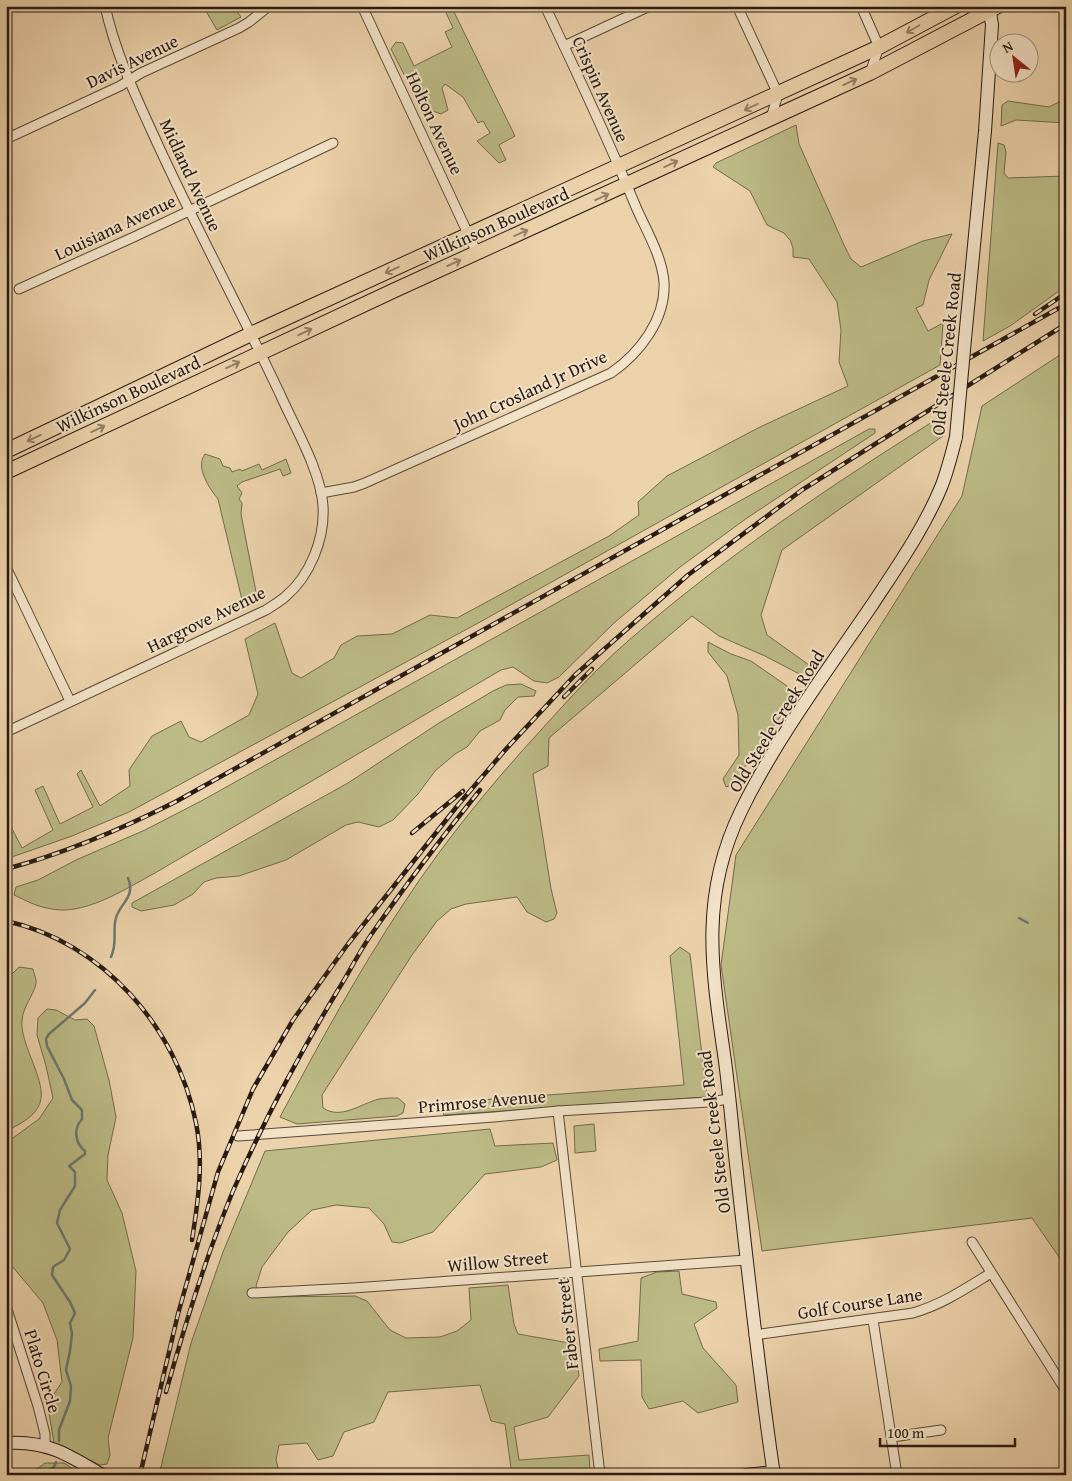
<svg xmlns="http://www.w3.org/2000/svg" width="1072" height="1481" font-family="'Gentium Book Plus',serif">
<style>
.green{fill:#bcbb86;stroke:#726a4c}
.lines{fill:none;stroke-linecap:round;stroke-linejoin:round}
.stream{stroke:#6c7870;stroke-width:2.5}
.street-casing{stroke:#594839;stroke-width:11}
.secondary-casing{stroke:#281a13;stroke-width:14}
.primary-casing{stroke:#281a13;stroke-width:16}
.street{stroke:#f3e2c8;stroke-width:9}
.secondary{stroke:#f3e2c8;stroke-width:12}
.primary{stroke:#ecd2ab;stroke-width:14}
.rail-casing{stroke:#281a13;stroke-width:4.5}
.rail{stroke:#f3e2c8;stroke-width:2.5;stroke-dasharray:8;stroke-linecap:butt}
.secondary-bridge-casing{stroke:#281a13;stroke-width:14;stroke-linecap:butt}
.secondary-bridge{stroke:#f3e2c8;stroke-width:12}
.oneway{stroke:#947f67}
.labels{text-anchor:middle;dominant-baseline:central;stroke-width:4;stroke-linejoin:round;paint-order:stroke}
.street-label{font-size:18px;fill:#281a13;stroke:#f3e2c8}
</style>
<rect width="100%" height="100%" fill="#ecd2ab"/>
<filter id="stains"><feTurbulence type="fractalNoise" baseFrequency=".004" numOctaves="4"/><feColorMatrix values="0 0 0 0 .2 0 0 0 0 .09 0 0 0 0 .02 0 0 0 .5 -.17"/></filter>
<radialGradient id="worn" r=".72"><stop offset=".6" stop-color="#630" stop-opacity="0"/><stop offset="1" stop-color="#630" stop-opacity=".3"/></radialGradient>
<g class="green">
<polygon points="203,6 233,6 241,17 217,30"/>
<polygon points="443,6 460,6 454,12 515,136 499,145 506,160 499,163 477,141 490,133 483,121 478,123 463,97 445,84 442,88 448,110 441,114 420,106 391,49 396,42 403,43 414,66 452,47 445,32 453,28"/>
<polygon points="1066,91 1066,123 1016,120 1001,126 1002,105 1008,101 1049,107 1061,101"/>
<polygon points="796,125 799,144 844,245 851,259 861,267 923,241 952,234 929,280 923,305 916,308 928,331 943,323 940,365 480,622 129,812 72,836 6,859 6,825 9,823 22,848 53,830 35,790 43,786 60,824 93,807 77,774 81,770 100,806 130,786 129,770 152,736 181,721 189,737 201,742 249,715 258,694 245,639 275,623 292,673 301,678 334,658 341,645 357,636 392,634 430,615 457,618 609,536 639,515 638,502 667,476 758,428 848,386 839,362 841,330 837,302 809,259 793,257 793,248 790,240 784,233 767,225 750,191 713,167 716,163"/>
<polygon points="998,143 1004,145 1006,152 1004,173 1008,178 1066,176 1066,286 1010,326 983,341"/>
<polygon points="1066,351 1066,1267 1032,1218 762,1251 721,965 736,855 962,496 982,406"/>
<path d="M 945,414 L 943,436 L 782,550 L 761,615 L 767,635 L 816,670 L 809,679 L 765,656 L 719,636 L 692,616 L 549,738 L 548,766 L 533,774 L 551,889 L 557,913 L 554,919 L 546,922 L 527,912 L 517,897 L 466,904 L 451,909 L 437,921 L 412,955 L 322,1095 L 323,1108 C 341,1120 360,1104 379,1099 C 385,1098 392,1098 398,1098 L 405,1104 L 403,1113 L 397,1116 L 297,1124 L 280,1117 C 319,1044 358,972 404,903 C 444,842 492,783 542,729 C 569,699 597,668 628,641 C 727,555 834,483 945,414 Z"/>
<path d="M 869,429 L 875,429 L 875,433 L 747,518 L 680,567 L 614,623 L 559,677 L 547,683 L 534,681 L 513,667 L 501,670 L 155,873 C 125,889 82,918 47,908 C 35,906 25,900 14,895 L 16,887 L 38,880 L 76,860 L 145,830 L 203,800 Z"/>
<path d="M 205,454 L 220,459 L 223,466 L 230,468 L 232,472 L 240,469 L 242,471 L 259,464 L 262,470 L 286,459 L 291,473 L 283,476 L 280,469 L 242,482 L 237,486 L 242,493 L 239,499 L 242,503 L 241,514 L 257,597 L 243,604 L 218,499 C 209,488 195,467 205,454 Z"/>
<polygon points="708,642 731,654 751,661 797,693 732,785 726,787 723,779 739,755 738,715 727,676 708,652"/>
<polygon points="521,684 536,691 534,696 518,697 505,710 500,720 480,731 467,747 455,754 435,771 418,794 393,820 379,827 358,822 346,825 286,860 239,876 216,878 204,882 193,894 174,905 141,911 132,907 132,903 348,783 439,723 493,691 506,685"/>
<polygon points="680,947 690,954 707,1097 444,1115 439,1103 684,1085 670,956"/>
<path d="M 19,967 L 33,969 C 34,974 37,980 36,984 C 33,996 23,1007 22,1020 C 21,1030 25,1041 28,1050 C 44,1092 54,1109 6,1131 L 6,980 Z"/>
<polygon points="47,1009 56,1010 75,1020 87,1019 94,1026 109,1080 116,1117 108,1155 107,1180 122,1213 136,1271 133,1338 108,1438 110,1455 107,1464 100,1465 54,1443 49,1413 50,1400 62,1382 57,1340 43,1303 6,1259 6,1143 39,1119 53,1098 46,1066 37,1035 38,1018"/>
<polygon points="594,1124 596,1151 575,1153 574,1126"/>
<polygon points="490,1129 495,1146 553,1143 557,1160 541,1167 485,1174 433,1232 400,1243 392,1242 384,1224 369,1208 336,1205 312,1210 288,1232 262,1267 256,1286 262,1297 355,1296 367,1301 390,1330 406,1338 440,1337 457,1331 471,1320 469,1288 508,1285 514,1324 518,1334 575,1344 579,1376 548,1417 514,1427 519,1460 589,1455 590,1472 588,1475 512,1475 505,1424 491,1421 480,1385 388,1392 374,1422 344,1432 333,1456 318,1460 307,1443 279,1445 276,1460 280,1475 159,1475 191,1343 223,1252 265,1151"/>
<polygon points="679,1271 682,1294 716,1302 717,1308 694,1324 703,1348 736,1385 738,1402 698,1413 683,1401 649,1409 642,1397 641,1360 600,1361 599,1349 638,1341 641,1278 657,1272"/>
<polygon points="45,1463 64,1463 82,1475 29,1475"/>
</g>
<g class="lines">
<g class="stream">
<polyline points="1019,918 1028,923"/>
<path d="M 111,957 C 118,942 112,931 116,918 C 120,903 136,897 128,878"/>
<path d="M 59,1441 L 59,1430 L 70,1401 L 71,1386 L 66,1370 L 70,1351 L 72,1334 L 70,1323 L 75,1313 L 70,1302 L 52,1275 L 53,1267 L 64,1260 L 70,1249 L 57,1223 L 60,1210 L 75,1186 L 75,1172 L 69,1166 L 85,1154 L 85,1151 C 75,1143 73,1129 82,1119 L 82,1110 L 72,1100 L 64,1079 L 47,1046 L 46,1039 L 49,1034 L 85,1003 L 95,990"/>
<polyline points="42,1475 54,1467 56,1462"/>
</g>
<defs>
<g id="street">
<polyline points="362,6 477,253"/>
<polyline points="737,6 778,94 771,118"/>
<polyline points="861,6 879,47 870,73"/>
<polyline points="564,46 650,6"/>
<polyline points="6,139 120,86 141,73 239,28 249,22 269,6"/>
<polyline points="19,289 136,236 333,143"/>
<path d="M 321,493 L 354,487 L 365,483 L 611,373 C 640,353 666,319 664,282 C 662,256 646,230 636,207 C 608,139 577,73 545,6"/>
<polyline points="6,567 70,701"/>
<path d="M 6,732 L 266,610 C 272,606 279,602 285,597 C 310,576 325,539 323,506 C 321,471 294,426 280,394 C 241,311 197,230 159,147 C 138,101 116,56 105,6"/>
<polyline points="558,1111 600,1475"/>
<polyline points="238,1136 494,1117 558,1111 709,1102 729,1099"/>
<polyline points="972,1242 1066,1391"/>
<polyline points="252,1293 353,1288 746,1260"/>
<polyline points="6,1306 38,1406 45,1434 45,1446"/>
<polyline points="873,1320 897,1475"/>
<path d="M 754,1335 L 913,1313 C 943,1304 965,1289 991,1273"/>
<polyline points="892,1437 941,1430"/>
</g>
<g id="secondary">
<polyline points="965,339 985,131 992,25 989,6"/>
<path d="M 6,1443 C 46,1440 69,1455 102,1475"/>
<polyline points="746,1475 773,1472"/>
<path d="M 774,1475 C 758,1368 747,1262 735,1155 C 732,1124 729,1092 725,1061 C 712,971 699,897 741,811 C 776,739 827,671 872,605 C 897,567 925,527 942,485 C 948,469 952,453 956,437"/>
</g>
<g id="primary">
<polyline points="6,451 251,334 879,47 956,6"/>
<polyline points="6,472 395,290 870,73 998,6"/>
</g>
</defs>
<use href="#street" class="street-casing"/>
<use href="#secondary" class="secondary-casing"/>
<use href="#primary" class="primary-casing"/>
<use href="#street" class="street"/>
<use href="#secondary" class="secondary"/>
<use href="#primary" class="primary"/>
<defs>
<g id="rail">
<polyline points="1035,314 1066,293"/>
<polyline points="564,697 592,669"/>
<polyline points="412,833 463,791"/>
<path d="M 6,869 C 66,853 122,829 177,801 L 1066,304"/>
<path d="M 6,921 C 103,942 177,1028 196,1123 C 204,1162 198,1202 192,1240"/>
<path d="M 166,1392 C 185,1324 206,1256 233,1191 C 263,1122 299,1055 338,990 C 350,971 360,950 373,932 C 407,883 443,836 480,790"/>
<polyline points="140,1475 178,1314 218,1172 253,1089 293,1020 348,944 458,805 506,749 575,675 688,575 802,490 1066,324"/>
</g>
</defs>
<use href="#rail" class="rail-casing"/>
<use href="#rail" class="rail"/>
<defs>
<polyline id="secondary-bridge" points="956,437 965,339"/>
</defs>
<use href="#secondary-bridge" class="secondary-bridge-casing"/>
<use href="#secondary-bridge" class="secondary-bridge"/>
</g>
<defs><path id="oneway-shaft" d="M-6 0H5M1.5-3L5.5 0L1.5 3" fill="none" stroke-width="1.6" stroke-linecap="round" stroke-linejoin="round" transform="scale(1.25)"/></defs>
<g class="oneway">
<use href="#oneway-shaft" transform="translate(913 29) rotate(150)"/>
<use href="#oneway-shaft" transform="translate(850 82) rotate(-24)"/>
<use href="#oneway-shaft" transform="translate(751 107) rotate(155)"/>
<use href="#oneway-shaft" transform="translate(671 164) rotate(-25)"/>
<use href="#oneway-shaft" transform="translate(602 197) rotate(-25)"/>
<use href="#oneway-shaft" transform="translate(521 233) rotate(-24)"/>
<use href="#oneway-shaft" transform="translate(454 263) rotate(-24)"/>
<use href="#oneway-shaft" transform="translate(392 270) rotate(156)"/>
<use href="#oneway-shaft" transform="translate(305 332) rotate(-25)"/>
<use href="#oneway-shaft" transform="translate(233 365) rotate(-25)"/>
<use href="#oneway-shaft" transform="translate(98 429) rotate(-25)"/>
<use href="#oneway-shaft" transform="translate(34 438) rotate(155)"/>
</g>
<g class="labels">
<g class="street-label">
<text transform="translate(132 61) rotate(-26)">Davis Avenue</text>
<text transform="translate(601 89) rotate(66)">Crispin Avenue</text>
<text transform="translate(435 123) rotate(65)">Holton Avenue</text>
<text transform="translate(191 175) rotate(65)">Midland Avenue</text>
<text transform="translate(496 224) rotate(-24)">Wilkinson Boulevard</text>
<text transform="translate(115 227) rotate(-25)">Louisiana Avenue</text>
<text transform="translate(946 354) rotate(-84)">Old Steele Creek Road</text>
<text transform="translate(530 390) rotate(-25)">John Crosland Jr Drive</text>
<text transform="translate(128 394) rotate(-25)">Wilkinson Boulevard</text>
<text transform="translate(206 619) rotate(-26)">Hargrove Avenue</text>
<text transform="translate(776 721) rotate(-58)">Old Steele Creek Road</text>
<text transform="translate(482 1101) rotate(-5)">Primrose Avenue</text>
<text transform="translate(714 1132) rotate(-97)">Old Steele Creek Road</text>
<text transform="translate(498 1261) rotate(-5)">Willow Street</text>
<text transform="translate(860 1303) rotate(-9)">Golf Course Lane</text>
<text transform="translate(567 1324) rotate(-96)">Faber Street</text>
<text transform="translate(43 1371) rotate(73)">Plato Circle</text>
</g>
</g>
<rect width="1072" height="1481" fill="none" stroke="#ecd2ab" stroke-width="25"/>
<rect x="8" y="8" width="1057" height="1466" fill="none" stroke="#281a13" stroke-width="2.5"/>
<rect x="12" y="12" width="1047" height="1456" fill="none" stroke="#281a13"/>
<g transform="translate(1014 58) rotate(330)"><circle r="24" fill="#f3e2c8" stroke="#a29280"/>
<path d="M0-4L9 19L0 12L-9 19Z" fill="#8f2418"/>
<text y="-8" font-size="14" font-weight="bold" text-anchor="middle" fill="#281a13">N</text>
</g>
<path d="M880 1438v8h135v-8" fill="none" stroke="#281a13" stroke-width="2.5"/>
<text x="887" y="1438" font-size="15" fill="#281a13" stroke="#f3e2c8" stroke-width="4" paint-order="stroke">100 m</text>
<rect width="100%" height="100%" filter="url(#stains)"/>
<rect width="100%" height="100%" fill="url(#worn)"/>
</svg>
